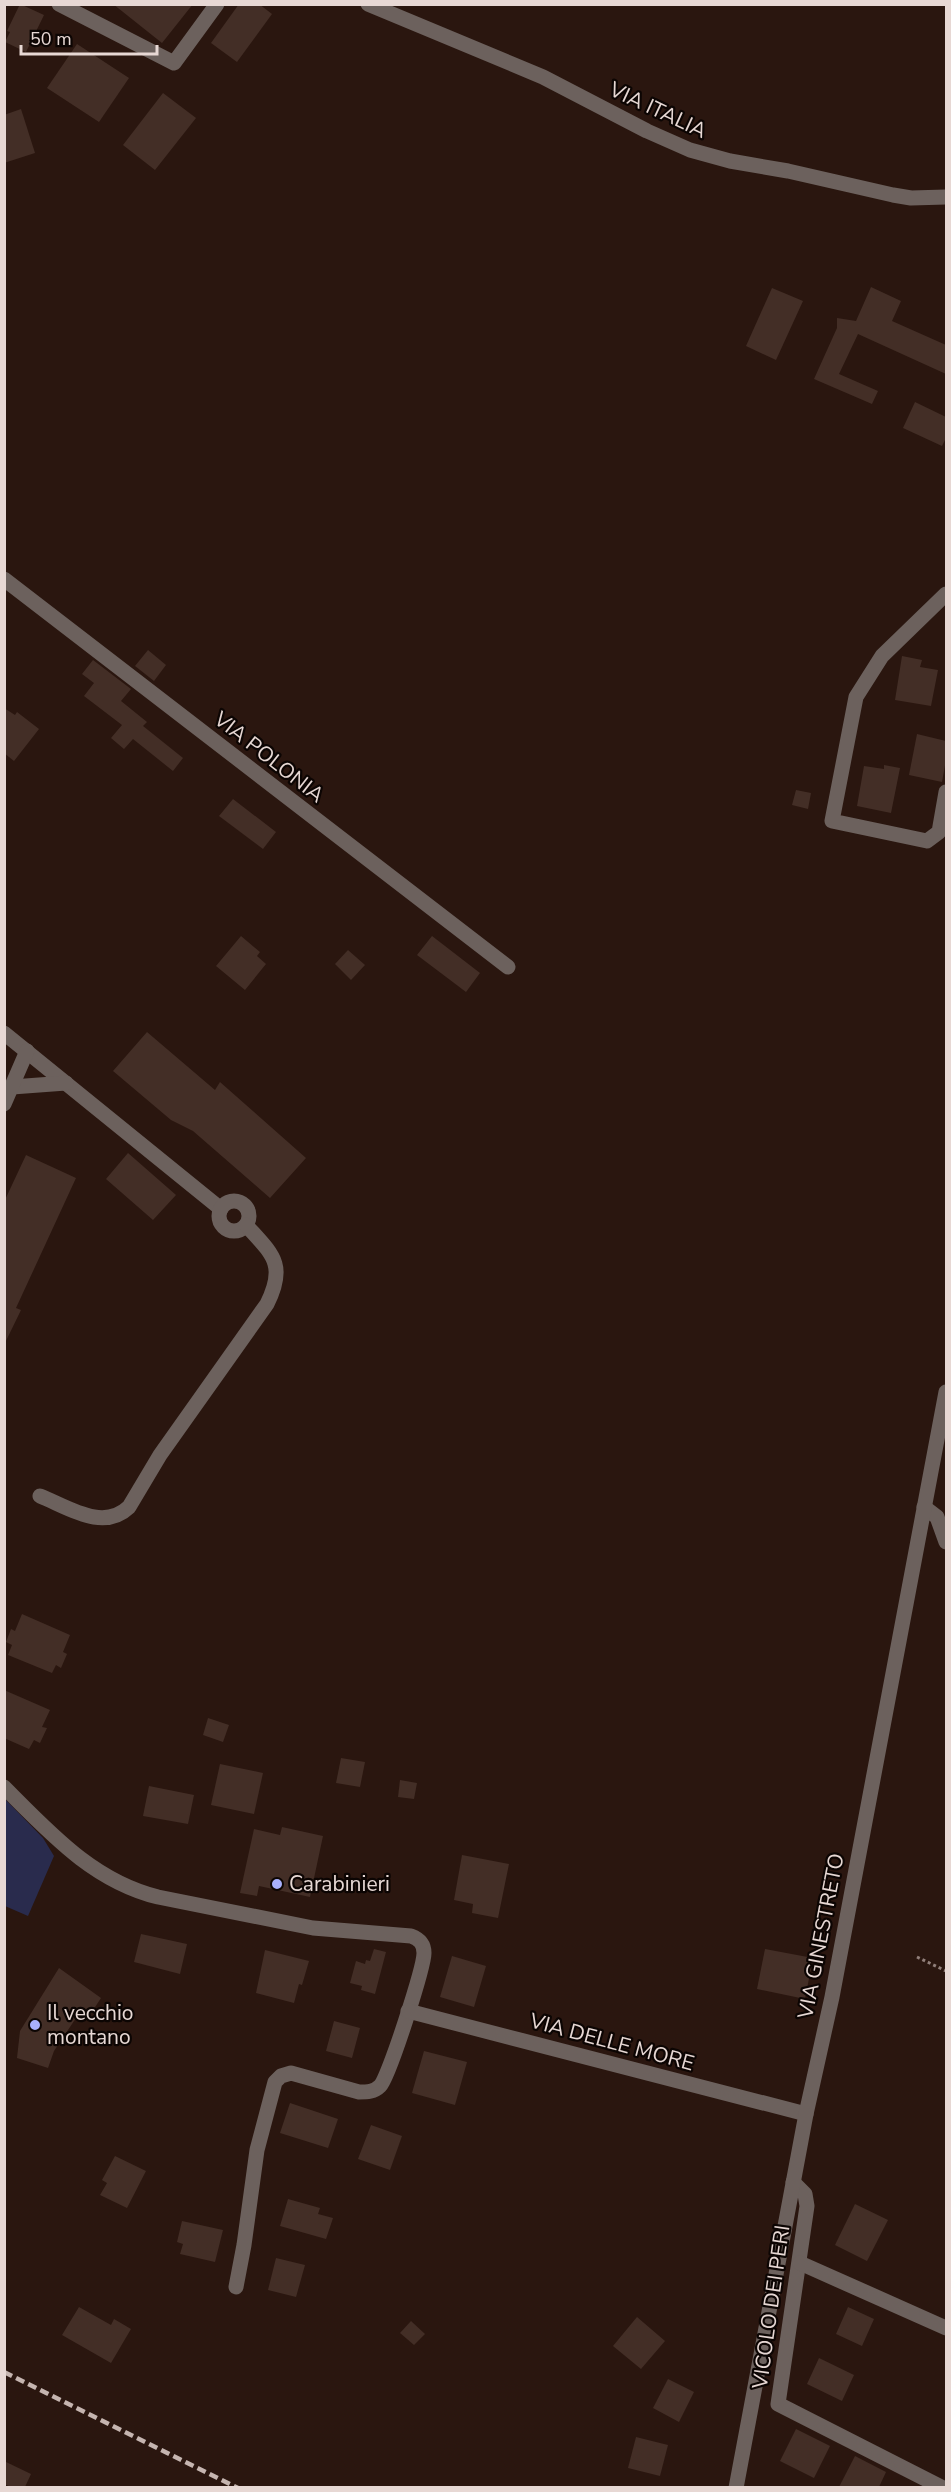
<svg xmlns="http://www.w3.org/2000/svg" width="951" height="2492" font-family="'Nunito Sans',sans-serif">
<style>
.green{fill:#292b4d}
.building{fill:#432e26}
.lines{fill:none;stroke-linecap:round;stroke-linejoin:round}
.path{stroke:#917f7a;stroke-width:3;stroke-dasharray:3 3;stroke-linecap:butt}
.minor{stroke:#6c615d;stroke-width:15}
.rail{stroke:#c5b5b0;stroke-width:4.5;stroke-dasharray:9 4.5;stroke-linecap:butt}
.poi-dot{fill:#a8b0fc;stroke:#0c0503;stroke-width:2}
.labels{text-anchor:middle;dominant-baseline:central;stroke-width:4.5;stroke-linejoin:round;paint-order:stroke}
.street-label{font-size:21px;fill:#e7d8d4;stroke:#0c0503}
.poi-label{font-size:21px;fill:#e7d8d4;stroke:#0c0503;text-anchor:start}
</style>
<rect width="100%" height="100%" fill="#2a160f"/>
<polygon class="green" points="4,1798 43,1838 54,1856 28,1916 5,1906"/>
<g class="building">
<polygon points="20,4 44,15 26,52 5,42 10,32 7,31"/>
<polygon points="113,4 193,4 162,43"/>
<polygon points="239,4 259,4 272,14 237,62 211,43"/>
<polygon points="77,44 129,78 99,122 47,88"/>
<polygon points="163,93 196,118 155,170 123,145"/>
<polygon points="21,109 35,153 4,163 4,115"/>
<polygon points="871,287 901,301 892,321 946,345 946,374 858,334 839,374 878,391 872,404 814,379 837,328 837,318 856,321"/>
<polygon points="772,288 803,301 776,360 746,346"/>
<polygon points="915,402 946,417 946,438 942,446 903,428"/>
<polygon points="148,650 166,665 154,681 135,666"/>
<polygon points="902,656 922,660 920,667 938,670 931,706 895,700"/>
<polygon points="93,660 131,689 121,701 147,722 143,726 183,758 173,771 133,739 124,749 111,738 122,725 84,696 94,683 82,674"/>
<polygon points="4,708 15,715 17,712 39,729 14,761 4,753"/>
<polygon points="917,734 946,741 946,760 942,782 909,775"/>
<polygon points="884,765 900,768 891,813 857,806 864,766 884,769"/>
<polygon points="796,790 811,793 808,809 792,805"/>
<polygon points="233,799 276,832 263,849 219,816"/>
<polygon points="241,936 260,952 257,956 266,964 245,990 216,966"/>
<polygon points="432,936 480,973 466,992 417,955"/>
<polygon points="348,950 365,965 351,980 335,964"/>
<polygon points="147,1032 215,1090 220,1082 306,1158 270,1198 193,1131 171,1120 113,1071"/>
<polygon points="128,1153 176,1195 153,1220 106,1179"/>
<polygon points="26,1155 76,1178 16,1308 21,1310 4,1345 4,1202"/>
<polygon points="22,1614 70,1635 63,1652 67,1654 61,1668 56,1665 52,1673 8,1655 12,1645 6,1642 11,1629 15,1631"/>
<polygon points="4,1690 50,1710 42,1727 47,1728 40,1743 34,1740 29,1749 4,1738"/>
<polygon points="208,1718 229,1725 223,1742 203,1735"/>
<polygon points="341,1758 365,1762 360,1787 336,1783"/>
<polygon points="220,1764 263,1773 254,1814 211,1805"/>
<polygon points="400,1780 417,1783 414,1799 398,1797"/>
<polygon points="149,1786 194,1795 188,1824 143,1816"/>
<polygon points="282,1827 323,1836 310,1897 259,1886 257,1896 240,1893 254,1829 280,1835"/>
<polygon points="462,1855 509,1864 498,1918 472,1913 473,1904 454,1900"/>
<polygon points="141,1934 187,1944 180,1974 134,1962"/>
<polygon points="374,1949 386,1952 375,1994 361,1990 362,1986 350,1983 356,1961 365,1964 366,1960 370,1961"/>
<polygon points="765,1949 813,1958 805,1999 757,1989"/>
<polygon points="265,1950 309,1961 302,1985 299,1984 294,2003 256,1993"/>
<polygon points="452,1956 486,1966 474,2007 440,1997"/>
<polygon points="59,1968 101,1998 86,2021 78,2015 54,2051 48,2068 17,2058 20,2031"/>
<polygon points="334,2021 360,2028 352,2058 326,2051"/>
<polygon points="424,2051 467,2062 455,2105 412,2093"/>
<polygon points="290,2103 338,2119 328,2148 280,2133"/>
<polygon points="371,2125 402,2136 390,2170 358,2159"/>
<polygon points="115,2156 146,2171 127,2208 100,2195 107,2183 102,2180"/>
<polygon points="288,2199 320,2208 318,2214 333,2218 326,2239 280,2226"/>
<polygon points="855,2204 888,2220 867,2261 835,2245"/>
<polygon points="182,2221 223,2230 215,2262 180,2254 183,2244 177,2242"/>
<polygon points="276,2258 305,2265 296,2297 268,2290"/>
<polygon points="79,2307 111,2325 114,2319 131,2329 111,2363 62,2335"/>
<polygon points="848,2307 874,2319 862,2346 836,2334"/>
<polygon points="637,2317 665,2341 641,2369 613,2346"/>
<polygon points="411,2321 425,2334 414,2345 400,2333"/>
<polygon points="819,2358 854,2375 842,2401 807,2384"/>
<polygon points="668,2379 694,2392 679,2422 653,2408"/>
<polygon points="796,2429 830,2446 814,2478 780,2461"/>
<polygon points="636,2437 668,2445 660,2476 628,2468"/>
<polygon points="855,2456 886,2472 879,2487 839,2487"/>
<polygon points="4,2461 31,2474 25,2487 11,2487 4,2484"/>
</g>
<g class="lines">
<polyline class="path" points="917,1957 946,1971"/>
<g class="minor">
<polyline points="59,4 174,63 217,4"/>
<polyline points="368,4 543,77 647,131 690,150 730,161 788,171 893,195 911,198 946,197"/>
<polyline points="4,579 508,967"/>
<polyline points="946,792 939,832 927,841 832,821 856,697 882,656 946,594"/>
<polyline points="4,1033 221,1209"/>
<polyline points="12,1087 66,1083"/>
<polyline points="4,1104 27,1051"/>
<circle cx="234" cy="1216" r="15"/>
<path d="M 40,1496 C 68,1507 103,1532 129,1507 L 160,1455 L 267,1304 C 287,1264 272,1254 246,1225"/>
<polyline points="924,1507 937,1517 946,1542"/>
<path d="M 4,1787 C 50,1833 93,1881 158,1897 L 313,1928 L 411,1936 C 419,1939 424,1943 424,1953 C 424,1967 389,2077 380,2086 C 374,2092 367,2092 359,2092 L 291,2073 L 281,2076 L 275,2082 L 257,2150 L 244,2245 L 236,2287"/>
<polyline points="408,2011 806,2114"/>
<polyline points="793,2182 805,2194 807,2206 778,2404 943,2488"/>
<polyline points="800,2263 946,2328"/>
<polyline points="736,2488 806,2114 832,1997 946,1392"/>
</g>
<polyline class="rail" points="4,2372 238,2488"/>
</g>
<g class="poi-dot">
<circle cx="277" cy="1884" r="6"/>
<circle cx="35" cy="2025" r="6"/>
</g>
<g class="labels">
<g class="street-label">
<text transform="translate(658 110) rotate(25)">VIA ITALIA</text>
<text transform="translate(269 757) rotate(38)">VIA POLONIA</text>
<text transform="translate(821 1936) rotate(-79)">VIA GINESTRETO</text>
<text transform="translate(612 2042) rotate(15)">VIA DELLE MORE</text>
<text transform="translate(771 2307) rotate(-82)">VICOLO DEI PERI</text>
</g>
<g class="poi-label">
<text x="289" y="1884">Carabinieri</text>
<text x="47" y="2013">Il vecchio<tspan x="47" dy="24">montano</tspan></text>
</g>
</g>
<rect width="951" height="2492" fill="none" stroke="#e7d8d4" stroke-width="12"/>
<path d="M21 45v9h136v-9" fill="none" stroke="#e7d8d4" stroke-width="3"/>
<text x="30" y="45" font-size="18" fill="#e7d8d4" stroke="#0c0503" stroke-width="4.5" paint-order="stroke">50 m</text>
</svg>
